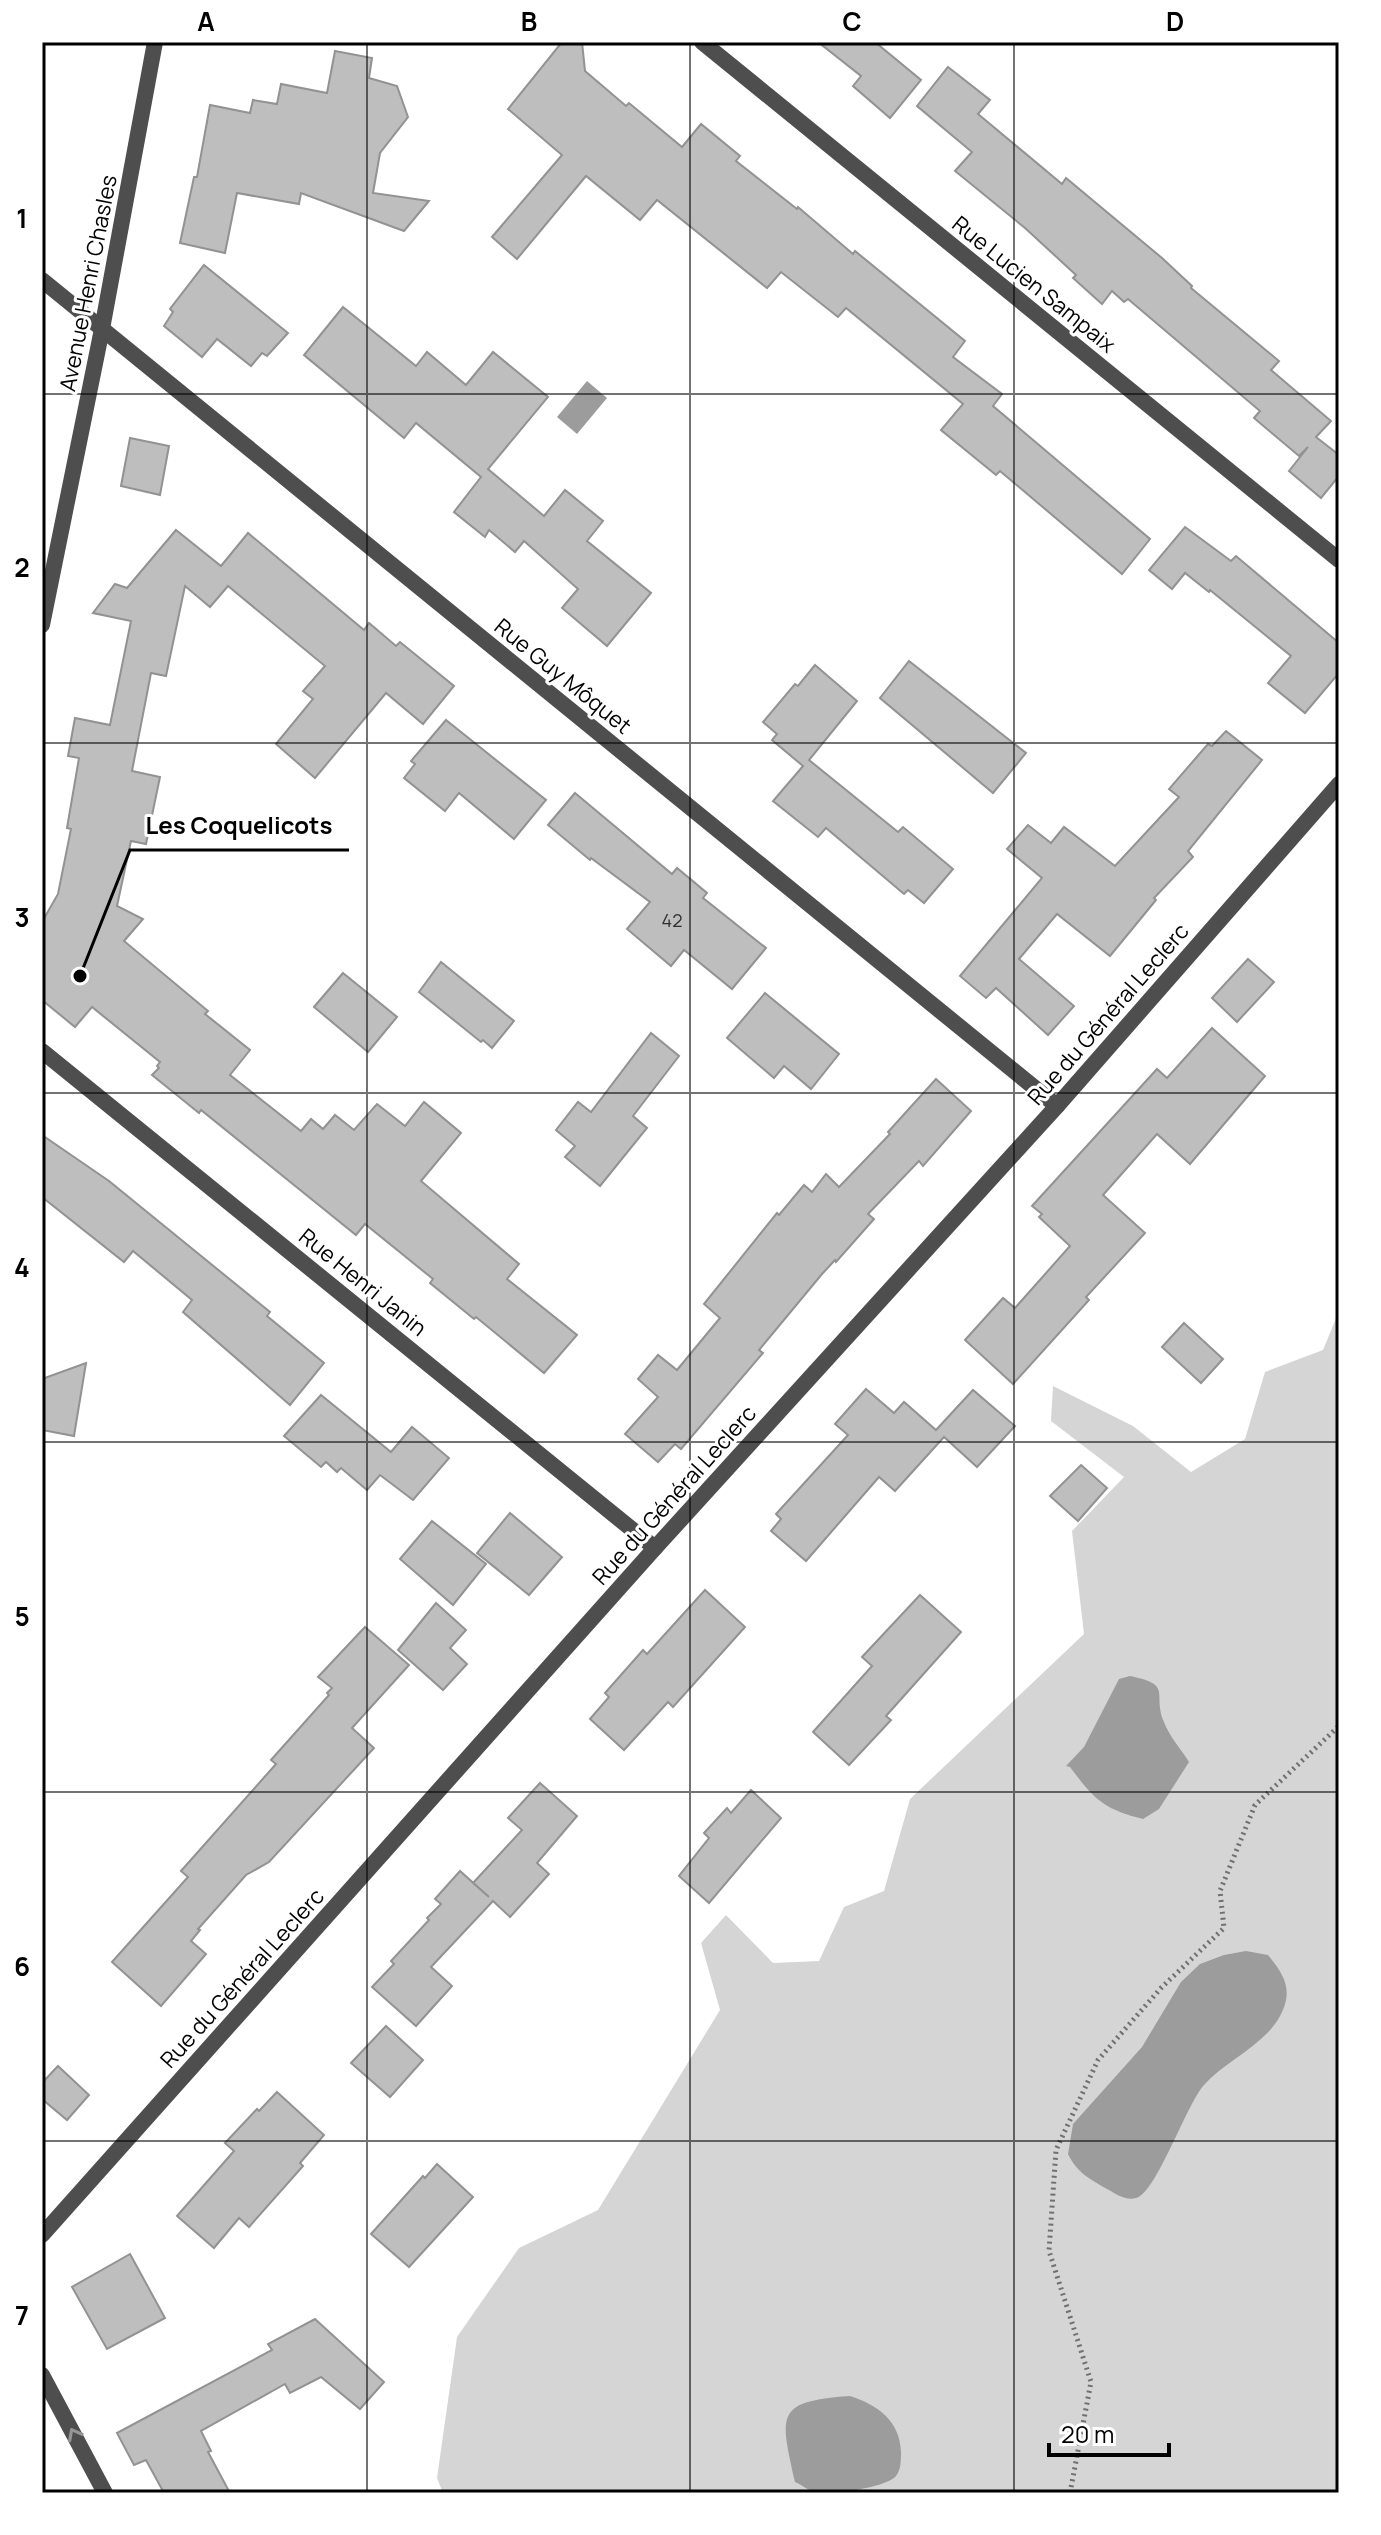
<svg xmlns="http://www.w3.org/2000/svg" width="1381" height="2535" font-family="Manrope,sans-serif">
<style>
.green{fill:#d5d5d5}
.water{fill:#9c9c9c}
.building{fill:#bebebe;stroke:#929292;stroke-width:2}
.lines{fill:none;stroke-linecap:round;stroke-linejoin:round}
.path{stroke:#707070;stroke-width:5;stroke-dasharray:2 4;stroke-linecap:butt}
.street{stroke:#4e4e4e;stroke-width:16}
.oneway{stroke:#959595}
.grid{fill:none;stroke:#000;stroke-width:2;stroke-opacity:0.55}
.labels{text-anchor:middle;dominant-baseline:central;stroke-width:6;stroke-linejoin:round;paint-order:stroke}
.number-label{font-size:18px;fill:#303030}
.street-label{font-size:22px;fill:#000;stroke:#fff}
.leader{fill:none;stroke:#000;stroke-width:3}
.callout-dot{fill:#000;stroke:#fff;stroke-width:3}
.callout-label{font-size:24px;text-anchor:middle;font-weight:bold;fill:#000;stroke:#fff;stroke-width:6;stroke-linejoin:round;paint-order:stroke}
.neatline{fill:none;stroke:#000;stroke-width:3}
.grid-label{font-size:26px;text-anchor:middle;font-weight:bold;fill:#000}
</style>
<rect width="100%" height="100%" fill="#fff"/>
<polygon class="green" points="1339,1311 1339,2493 443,2493 437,2478 457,2337 519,2248 598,2210 720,2010 701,1943 726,1915 773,1963 819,1961 844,1907 884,1891 910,1799 1084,1634 1072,1531 1124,1477 1051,1421 1053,1386 1133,1426 1191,1472 1245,1439 1265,1372 1323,1350"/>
<g class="water">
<polygon points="587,381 607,398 577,434 557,417"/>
<path d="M 1130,1676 C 1174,1685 1152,1693 1164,1722 C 1169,1736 1181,1749 1189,1762 L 1159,1809 L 1143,1819 C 1103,1809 1094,1799 1070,1767 L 1066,1766 L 1084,1747 L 1119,1679 Z"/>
<path d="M 1246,1951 L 1268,1955 C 1280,1970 1291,1984 1285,2004 C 1274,2042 1229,2057 1204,2085 C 1186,2105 1156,2194 1136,2198 C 1126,2201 1116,2194 1107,2189 C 1090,2179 1077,2173 1068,2154 L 1073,2124 L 1142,2047 L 1181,1982 L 1200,1964 L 1224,1955 Z"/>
<path d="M 850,2396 C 878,2405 900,2421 901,2452 C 901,2460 901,2470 896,2476 C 888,2487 832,2495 818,2493 C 810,2492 802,2485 795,2482 C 781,2416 773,2401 850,2396 Z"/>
</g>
<g class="building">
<polygon points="562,42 582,42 585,71 626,106 629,103 682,147 701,124 740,156 736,161 797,209 798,207 853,254 855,251 965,341 953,357 1002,394 993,406 1150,539 1122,574 1000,471 996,475 941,430 963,404 846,308 838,317 781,272 767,288 657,200 640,220 586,176 517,259 492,237 562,155 508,109"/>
<polygon points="818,42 875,42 921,80 890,118 853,86 861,76"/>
<polygon points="335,51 372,58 369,78 397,86 408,117 380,153 373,193 429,201 404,231 301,193 299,204 237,193 225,253 180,243 194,177 197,177 210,105 250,113 253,100 277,104 281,84 327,93"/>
<polygon points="948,67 990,100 978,114 1062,184 1066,178 1162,258 1192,286 1191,288 1279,361 1271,370 1331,421 1316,437 1339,455 1339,476 1321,498 1289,471 1308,447 1299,456 1254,418 1260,411 1128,299 1124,302 1112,291 1102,304 1073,278 1076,275 1025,228 955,171 972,152 917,106"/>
<polygon points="204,265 288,333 267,356 262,353 251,366 217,339 202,357 164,326 173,312 170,309"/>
<polygon points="343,307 416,366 427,352 466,385 493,352 548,397 488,469 544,516 565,490 603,521 587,541 651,593 607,646 562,608 578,589 524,541 515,552 489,530 485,537 454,512 481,477 416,423 404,438 304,355"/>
<polygon points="130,438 169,446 160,495 121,486"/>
<polygon points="1185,527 1231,561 1236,556 1339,643 1339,673 1305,713 1268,683 1291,656 1210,590 1209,592 1185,573 1172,589 1149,570"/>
<polygon points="176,530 221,566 248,533 364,630 369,623 396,646 400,642 454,686 423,724 386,693 315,778 276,744 313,699 303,691 325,666 228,586 210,607 185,586 166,676 151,673 132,771 160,777 146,844 131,841 117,906 143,919 124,941 208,1011 205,1014 250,1050 230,1075 301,1131 311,1119 323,1129 335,1115 354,1130 377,1104 405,1126 424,1102 461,1133 421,1181 519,1264 507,1279 577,1335 544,1373 476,1317 474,1319 430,1283 433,1279 365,1224 356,1235 201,1110 199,1113 152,1075 159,1068 157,1066 160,1062 92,1007 75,1027 42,1000 42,922 58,894 71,829 67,828 79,758 68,756 75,718 110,725 131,621 93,613 115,584 127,588"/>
<polygon points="909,661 1026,753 993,793 880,698"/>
<polygon points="815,665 857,701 809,760 898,832 903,827 953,869 924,903 908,890 904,894 826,828 818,837 773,801 803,766 772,740 777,734 763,722 795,684 798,686"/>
<polygon points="446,720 546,800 514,839 459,793 445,811 404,778 415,764 411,761"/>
<polygon points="1226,731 1262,760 1188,851 1193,857 1154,898 1156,900 1110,956 1057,914 1019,959 1074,1006 1048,1035 996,988 986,998 960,976 1042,878 1007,849 1028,825 1051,843 1064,827 1115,866 1179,797 1169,789 1208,744 1212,746"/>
<polygon points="575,793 672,874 677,868 707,893 703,898 766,948 732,989 684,950 671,966 627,929 650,902 591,858 590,860 548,825"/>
<polygon points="1248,959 1274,982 1237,1022 1212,998"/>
<polygon points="441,962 514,1021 492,1048 483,1040 481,1042 419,992"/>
<polygon points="343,973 397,1017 368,1052 314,1007"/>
<polygon points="765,993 839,1054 811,1089 784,1066 774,1078 727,1038"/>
<polygon points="1212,1028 1265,1076 1190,1164 1157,1134 1103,1195 1145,1233 1086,1297 1089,1300 1013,1384 965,1340 1003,1298 1015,1308 1070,1246 1039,1217 1042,1214 1032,1206 1157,1069 1167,1078"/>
<polygon points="651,1033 679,1056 633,1116 647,1128 600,1186 565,1157 575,1146 556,1130 578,1102 591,1112"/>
<polygon points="936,1079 971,1111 923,1166 919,1161 868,1214 874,1219 836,1262 835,1260 822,1274 759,1350 763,1353 681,1449 675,1444 658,1462 625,1434 658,1397 638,1379 658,1355 677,1370 720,1318 704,1304 777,1213 779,1215 804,1185 812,1192 826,1174 839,1187 890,1134 888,1132"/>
<polygon points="42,1135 109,1181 270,1312 267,1316 324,1363 290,1405 183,1312 192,1300 133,1251 124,1262 42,1197"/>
<polygon points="1184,1323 1223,1359 1201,1383 1162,1347"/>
<polygon points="86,1363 74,1436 42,1430 42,1379"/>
<polygon points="866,1389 894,1413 904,1402 936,1430 973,1390 1015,1426 977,1467 944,1437 895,1491 879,1477 806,1561 771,1531 781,1519 776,1514 848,1435 835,1424"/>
<polygon points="321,1395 391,1452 412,1427 449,1458 413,1500 380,1475 367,1490 341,1468 337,1472 326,1462 321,1467 284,1436"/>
<polygon points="1081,1465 1107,1488 1078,1521 1050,1496"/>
<polygon points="510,1513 562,1557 529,1595 477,1553"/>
<polygon points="432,1521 486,1564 453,1605 400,1559"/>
<polygon points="705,1590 745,1627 673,1707 668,1702 624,1750 590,1719 609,1697 605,1693 643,1650 647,1654"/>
<polygon points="920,1595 961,1632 886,1716 891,1720 849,1765 813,1732 872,1666 862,1657"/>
<polygon points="436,1603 466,1630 450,1648 467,1664 443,1690 398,1650"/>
<polygon points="365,1627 409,1665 352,1728 374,1748 269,1862 246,1875 198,1929 200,1930 191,1941 206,1954 161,2006 112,1962 188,1877 181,1871 276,1764 271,1760 329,1695 327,1693 332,1688 318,1677"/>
<polygon points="540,1783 577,1816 537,1863 549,1874 510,1917 493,1901 431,1967 452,1986 416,2026 372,1987 394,1964 391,1961 429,1920 427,1918 441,1904 435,1899 460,1871 489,1897 473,1883 522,1830 508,1818"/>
<polygon points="751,1790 781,1818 709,1903 679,1876 709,1838 704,1833 727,1808 731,1813"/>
<polygon points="386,2026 423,2060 390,2097 351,2063"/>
<polygon points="58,2066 89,2095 67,2120 42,2099 42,2083"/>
<polygon points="277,2092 324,2135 300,2163 303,2166 249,2227 239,2218 214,2248 177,2216 234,2151 225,2143 257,2109 259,2111"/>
<polygon points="437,2164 473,2197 409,2267 371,2234 423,2176 425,2178"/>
<polygon points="130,2254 165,2318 107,2349 72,2287"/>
<polygon points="315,2319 384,2382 360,2409 321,2377 290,2393 285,2384 201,2431 211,2451 208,2452 230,2493 164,2493 146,2460 134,2465 117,2433 272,2350 268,2344"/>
</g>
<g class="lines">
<polyline class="path" points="1070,2493 1091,2382 1049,2251 1056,2150 1098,2060 1161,1988 1224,1928 1220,1891 1255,1805 1339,1726"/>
<g class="street">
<polyline points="702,42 1339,560"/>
<polyline points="42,280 1057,1106"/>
<polyline points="42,625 102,329 155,42"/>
<polyline points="42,1051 655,1548"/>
<polyline points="42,2235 655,1548 1057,1106 1339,784"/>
<polyline points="42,2375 105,2493"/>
</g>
</g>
<defs><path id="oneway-chevron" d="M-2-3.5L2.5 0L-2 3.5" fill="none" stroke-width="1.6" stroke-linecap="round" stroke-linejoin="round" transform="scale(2)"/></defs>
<use class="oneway" href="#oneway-chevron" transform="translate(74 2434) rotate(-118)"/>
<path class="grid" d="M 367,42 L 367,2493M 690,42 L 690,2493M 1014,42 L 1014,2493M 42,394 L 1339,394M 42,743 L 1339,743M 42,1093 L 1339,1093M 42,1442 L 1339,1442M 42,1792 L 1339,1792M 42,2141 L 1339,2141"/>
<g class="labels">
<g class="number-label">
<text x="672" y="920">42</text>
</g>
<g class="street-label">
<text transform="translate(88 283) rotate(-79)">Avenue Henri Chasles</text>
<text transform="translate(1034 284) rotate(39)">Rue Lucien Sampaix</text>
<text transform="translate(563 676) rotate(39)">Rue Guy Môquet</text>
<text transform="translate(1108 1014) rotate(-49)">Rue du Général Leclerc</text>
<text transform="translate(363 1282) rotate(39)">Rue Henri Janin</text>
<text transform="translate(674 1495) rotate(-48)">Rue du Général Leclerc</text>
<text transform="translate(242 1978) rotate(-48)">Rue du Général Leclerc</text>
</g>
</g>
<path class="leader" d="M80 976L130 850H349"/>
<circle class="callout-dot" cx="80" cy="976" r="8"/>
<g class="callout-label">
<text x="239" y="834">Les Coquelicots</text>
</g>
<rect width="1381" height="2535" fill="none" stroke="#ffffff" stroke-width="88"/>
<path d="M1049 2443v12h120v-12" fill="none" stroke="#000000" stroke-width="4"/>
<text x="1061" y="2443" font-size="24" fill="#000000" stroke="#ffffff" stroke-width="6" paint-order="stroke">20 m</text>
<rect x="44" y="44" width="1293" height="2447" class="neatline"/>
<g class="grid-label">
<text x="206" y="31">A</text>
<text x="529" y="31">B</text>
<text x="852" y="31">C</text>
<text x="1175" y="31">D</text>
<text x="22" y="228">1</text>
<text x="22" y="577">2</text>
<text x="22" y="927">3</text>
<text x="22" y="1277">4</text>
<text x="22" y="1626">5</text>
<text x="22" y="1976">6</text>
<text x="22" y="2325">7</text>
</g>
</svg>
